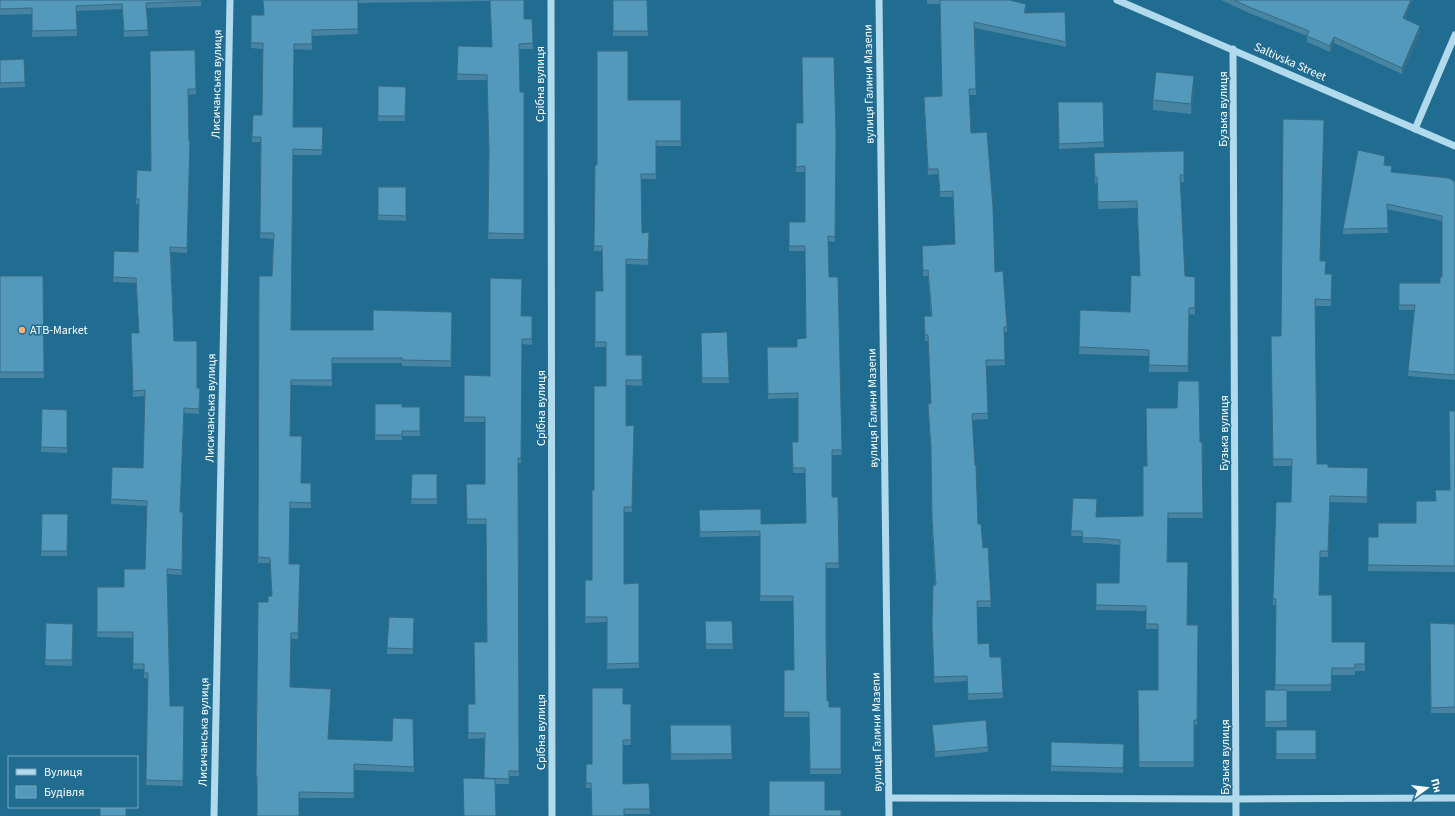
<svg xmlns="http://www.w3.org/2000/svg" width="1455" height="816" font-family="'Source Sans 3',sans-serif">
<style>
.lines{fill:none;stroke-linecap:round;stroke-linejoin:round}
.minor{stroke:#b2daed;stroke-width:7}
.wall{fill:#4784a1}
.shaded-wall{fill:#396b83}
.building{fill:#5299bb;stroke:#396b83}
.poi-dot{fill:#f9b374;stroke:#216c91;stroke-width:1.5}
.labels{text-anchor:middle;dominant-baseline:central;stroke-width:3;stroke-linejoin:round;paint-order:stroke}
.street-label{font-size:12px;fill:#fff;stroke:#216c91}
.poi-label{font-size:12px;fill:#fff;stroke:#216c91;text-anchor:start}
</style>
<rect width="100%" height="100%" fill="#216c91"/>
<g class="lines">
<g class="minor">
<polyline points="551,0 552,816"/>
<polyline points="879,0 889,816"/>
<polyline points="1117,0 1455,146"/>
<polyline points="1233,49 1236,816"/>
<polyline points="1415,129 1455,35"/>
<polyline points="889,798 1236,799 1455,798"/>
<polyline points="214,816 230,0"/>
</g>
</g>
<g class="wall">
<polygon points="0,0 201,0 201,6 146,8 148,36 124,37 122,9 77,11 77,36 32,37 32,14 0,15"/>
<polygon points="263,0 524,0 524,19 532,19 533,49 519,49 520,92 524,92 524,239 488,239 489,154 487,80 457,80 458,46 492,47 490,1 358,3 358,34 312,36 312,50 294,49 293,127 323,127 322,155 293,155 291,330 373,330 452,312 451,367 402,366 402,363 332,363 332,386 291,385 290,436 301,483 311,483 311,508 290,508 289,564 300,564 298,639 291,639 290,687 331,695 328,739 414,767 414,772 354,770 354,798 299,798 256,782 268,602 272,596 270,563 258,563 259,276 272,276 273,239 260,238 261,142 252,142 252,137 262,115 263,49 251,48 251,15 264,15"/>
<polygon points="613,0 647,0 648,36 613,36"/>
<polygon points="927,0 1009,0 1026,9 1025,13 1065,12 1066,47 975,28 976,95 969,95 971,133 995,272 1007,326 1007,332 1004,332 1005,365 986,366 988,419 972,420 978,524 983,548 991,601 991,607 977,607 978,644 990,657 1003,693 1003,698 968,700 967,681 934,683 932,628 935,585 932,524 931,454 928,409 928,404 931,403 928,341 925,341 924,321 931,316 928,276 923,276 922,246 955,244 953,197 940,197 938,174 928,175 924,103 942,96 940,4 927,4"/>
<polygon points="1221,0 1413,0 1405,19 1420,32 1402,74 1334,43 1330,52 1307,42 1307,36 1249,13"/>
<polygon points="150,51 196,89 196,94 188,95 187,253 171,252 174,341 197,388 200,388 199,414 184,413 180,512 183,512 182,575 167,574 170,706 184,706 183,786 146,785 148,678 144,678 144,669 133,669 133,638 97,637 97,587 124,587 145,569 147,506 111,504 111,499 143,468 145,396 133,397 131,333 139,333 136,283 113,282 113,277 138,252 139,204 136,204 137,170 151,171"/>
<polygon points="24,59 25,87 0,88 0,60"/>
<polygon points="378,86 406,87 405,121 378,121"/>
<polygon points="1194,86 1191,114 1153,110 1153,100"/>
<polygon points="628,100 681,100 681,146 656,146 656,179 641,179 642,233 649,232 648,265 626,264 626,355 642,355 642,386 626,385 626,426 634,425 632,512 624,512 624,584 639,583 639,668 607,669 607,622 585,623 585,580 592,580 594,490 606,386 606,347 595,347 595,291 603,291 602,251 594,251 595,165 597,165"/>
<polygon points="1058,102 1103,102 1104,147 1059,149"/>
<polygon points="796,123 803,123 836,135 835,242 828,241 829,277 838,277 842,455 832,455 832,497 838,497 839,568 826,568 826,635 827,701 829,707 841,707 841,774 810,774 809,717 784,717 784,670 794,670 793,601 760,601 760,536 700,537 699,510 761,524 806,523 805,473 793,473 792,442 798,442 798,398 768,399 767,352 797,347 806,338 805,251 789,251 789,222 805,222 805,172 796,172"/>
<polygon points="1184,151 1184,182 1180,182 1185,276 1195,277 1195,315 1189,314 1188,372 1149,372 1149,356 1079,354 1080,310 1130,312 1140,276 1137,208 1098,209 1097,183 1095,184 1094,153"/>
<polygon points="1385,161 1384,165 1392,172 1455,182 1455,380 1408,376 1414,310 1399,310 1399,283 1440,283 1442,277 1442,221 1387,209 1388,233 1343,234 1343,229"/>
<polygon points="378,187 406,187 406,221 378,220"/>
<polygon points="1321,261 1326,274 1332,274 1331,306 1315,306 1317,464 1328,467 1368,475 1367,503 1330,502 1328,557 1320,557 1319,595 1332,642 1365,642 1365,671 1355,671 1355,675 1332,675 1331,691 1287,691 1287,727 1265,727 1265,690 1275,690 1276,605 1273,605 1273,599 1291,502 1292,466 1273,466 1271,336 1281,336"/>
<polygon points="0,276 43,276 44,378 0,378"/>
<polygon points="521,316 532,321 532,345 522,344 521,463 518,463 519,776 509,776 509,784 495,784 484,778 485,738 468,739 468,704 474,704 487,642 486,524 467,524 466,484 485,484 485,422 464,422 464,375 490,376"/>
<polygon points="727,332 729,383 702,383 701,333"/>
<polygon points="375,404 402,407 420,407 420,436 402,436 402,440 375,440"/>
<polygon points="42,409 67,410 67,453 41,452"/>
<polygon points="1455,411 1455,572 1368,571 1368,537 1378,537 1416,523 1435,501 1450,490"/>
<polygon points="1200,442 1202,442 1203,518 1168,518 1167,562 1187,625 1198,625 1197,725 1194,725 1194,767 1139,767 1138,690 1158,690 1158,629 1146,629 1146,611 1096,610 1096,583 1119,583 1120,545 1098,543 1083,543 1082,536 1071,536 1073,498 1097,517 1143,516 1147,466"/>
<polygon points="412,474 437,474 437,504 411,504"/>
<polygon points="42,514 68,514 67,556 41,556"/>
<polygon points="389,617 414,618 413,654 387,654"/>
<polygon points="705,621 732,621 733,649 706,649"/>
<polygon points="46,623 73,624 72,666 45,665"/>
<polygon points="1430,623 1455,624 1455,713 1431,713"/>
<polygon points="623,704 631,704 631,745 623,745 623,784 649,783 650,814 624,814 591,788 586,788 586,783 592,764"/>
<polygon points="670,725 731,725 732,759 671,760"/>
<polygon points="932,725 988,747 988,752 935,757"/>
<rect x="1276" y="730" width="40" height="29"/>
<polygon points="1051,742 1124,744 1123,773 1051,771"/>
</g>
<g class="shaded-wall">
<polygon points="1411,0 1413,0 1403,24 1403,18"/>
<polygon points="1420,26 1420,32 1402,74 1402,68"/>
<polygon points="1334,37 1334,43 1330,52 1330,46"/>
<polygon points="1194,76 1194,86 1191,114 1191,104"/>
</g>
<g class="building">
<polygon points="0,0 201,0 201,1 146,3 148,30 124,31 122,4 76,6 77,30 32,31 32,8 0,9"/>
<polygon points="263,0 358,0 358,29 312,30 312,44 294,44 293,127 323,127 322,150 293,149 291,330 373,330 373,310 452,312 451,361 402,360 402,358 332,358 332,380 291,380 290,436 302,436 301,483 311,483 311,503 290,502 289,564 300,564 298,633 291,633 290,687 331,689 328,739 392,741 393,718 413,719 414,767 354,764 354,793 299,792 299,816 257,816 257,776 256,776 258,602 268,602 268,596 272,596 270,558 258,557 259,276 272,276 274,233 260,233 261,137 252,137 253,115 262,115 263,43 251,43 251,15 264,15"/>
<polygon points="490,0 524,0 524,19 532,19 533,43 519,44 520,92 524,92 524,234 488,233 489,151 487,75 457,74 458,46 492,47"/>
<polygon points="613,0 647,0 648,31 613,31"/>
<polygon points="940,0 1009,0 1026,4 1024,13 1065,12 1066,42 974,22 976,89 969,89 971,133 987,132 993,207 995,272 1003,271 1007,326 1004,327 1005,360 986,360 988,413 972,414 975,465 976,465 978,524 981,524 983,548 988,547 991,601 977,601 978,644 989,643 990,657 1001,657 1003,693 968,694 967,676 934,677 932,623 933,585 936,585 932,518 931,448 928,404 931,403 928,335 925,335 924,316 932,316 928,270 923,271 922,246 955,244 953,191 940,192 938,169 928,169 924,97 942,96"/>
<polygon points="1234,0 1411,0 1403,18 1420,26 1402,68 1334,37 1330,46 1307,36 1309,31 1249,7"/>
<polygon points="195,50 196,89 188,89 189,141 190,141 187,248 170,247 174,341 197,341 197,388 200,388 199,409 184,408 180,512 183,512 182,570 167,569 170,706 184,706 183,781 146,780 148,673 144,673 144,664 133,664 133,632 97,632 97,587 124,587 124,569 145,569 147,501 111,499 112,467 143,468 145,390 133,391 131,333 139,333 136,278 113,277 114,251 138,252 139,199 136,199 137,170 151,171 150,51"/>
<polygon points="597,51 628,51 628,100 681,100 681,141 656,141 656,174 641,174 642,233 649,232 648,260 626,259 626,355 642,355 642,380 626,380 626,426 634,425 632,507 624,507 624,584 639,583 639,663 607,664 607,617 585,617 585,580 592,580 592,490 594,490 594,386 606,386 606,342 595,342 595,291 603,291 602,246 594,246 595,165 597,165"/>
<polygon points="802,57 834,57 836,135 835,237 828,236 829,277 838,277 842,450 832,450 832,497 838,497 839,563 826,563 826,635 827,701 829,701 829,707 841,707 841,769 810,769 809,712 784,712 784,670 794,670 793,596 760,596 760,531 700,532 699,510 761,509 761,524 806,523 805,468 793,468 792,442 798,442 798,393 768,394 767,347 797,347 797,339 806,338 805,246 789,246 789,222 805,222 805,166 796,167 796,123 803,123"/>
<polygon points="24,59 25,82 0,83 0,60"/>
<polygon points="1156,72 1194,76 1191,104 1153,100"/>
<polygon points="378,86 406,87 405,116 378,116"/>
<polygon points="1058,102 1103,102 1104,142 1059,144"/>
<polygon points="1283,119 1324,120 1320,261 1326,261 1325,274 1332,274 1331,300 1315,299 1317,464 1328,464 1328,467 1368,468 1367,497 1330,496 1328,551 1320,551 1319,595 1332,595 1332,642 1365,642 1365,664 1355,664 1355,668 1332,668 1331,685 1275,685 1276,599 1273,599 1276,502 1291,502 1292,459 1273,459 1271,336 1281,336"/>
<polygon points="1358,150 1385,156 1384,165 1392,166 1391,172 1449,178 1455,182 1455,375 1408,371 1415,305 1399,305 1399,283 1440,283 1440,277 1442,277 1442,216 1387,204 1388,228 1343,229"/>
<polygon points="1184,151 1184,175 1180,175 1185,276 1195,277 1195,308 1189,308 1188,366 1149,365 1149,350 1079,347 1080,310 1130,312 1131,275 1140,276 1137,201 1098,202 1097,177 1095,177 1094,153"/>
<polygon points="378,187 406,187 406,216 378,215"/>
<polygon points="0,276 43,276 44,372 0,372"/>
<polygon points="490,278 522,279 521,316 532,316 532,339 522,339 521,458 518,458 519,771 509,771 509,779 484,778 485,733 468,733 468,704 475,704 474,642 487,642 486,519 467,519 466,484 485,484 485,417 464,417 464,375 490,376"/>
<polygon points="727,332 729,378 702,378 701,333"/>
<polygon points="1178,381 1199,381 1200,442 1202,442 1203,513 1168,513 1167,562 1188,562 1187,625 1198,625 1197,720 1194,720 1194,762 1139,762 1138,690 1158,690 1158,624 1146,624 1146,606 1096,605 1096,583 1119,583 1120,540 1098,538 1083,538 1082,531 1071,531 1073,498 1097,499 1096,517 1143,516 1143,466 1147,466 1146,408 1177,408"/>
<polygon points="375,404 402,404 402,407 420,407 420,431 402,431 402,435 375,435"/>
<polygon points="42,409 67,410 67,448 41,447"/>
<polygon points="1449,411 1455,411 1455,566 1368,565 1368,537 1378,537 1378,523 1416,523 1416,501 1436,501 1435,490 1450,490"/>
<polygon points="412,474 437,474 437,499 411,499"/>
<polygon points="42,514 68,514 67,551 41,551"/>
<polygon points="389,617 414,618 413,649 387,648"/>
<polygon points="705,621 732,621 733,644 706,644"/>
<polygon points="46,623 73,624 72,660 45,660"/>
<polygon points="1430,623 1455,624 1455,707 1431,708"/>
<polygon points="592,688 623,688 623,704 631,704 631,740 623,740 623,784 649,783 650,809 624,809 624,816 592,816 591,783 586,783 586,764 592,764"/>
<polygon points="1265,690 1287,690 1287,721 1265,722"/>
<polygon points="986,720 988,747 935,752 932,725"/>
<polygon points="670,725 731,725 732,754 671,754"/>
<rect x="1276" y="730" width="40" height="24"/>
<polygon points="1051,742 1124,744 1123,768 1051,766"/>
<polygon points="463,778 495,779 496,816 464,816"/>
<polygon points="769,781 825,781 825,810 841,810 841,816 769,816"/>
<rect x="100" y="807" width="26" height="9"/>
</g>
<circle class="poi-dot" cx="22" cy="330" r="4"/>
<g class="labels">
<g class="street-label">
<text transform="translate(1290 62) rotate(24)">Saltivska Street</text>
<text transform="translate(217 84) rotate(-89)">Лисичанська вулиця</text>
<text transform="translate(540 84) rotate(-90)">Срібна вулиця</text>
<text transform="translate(869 84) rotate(-91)">вулиця Галини Мазепи</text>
<text transform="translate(1223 109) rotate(-90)">Бузька вулиця</text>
<text transform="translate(211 408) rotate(-89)">Лисичанська вулиця</text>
<text transform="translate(541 408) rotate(-90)">Срібна вулиця</text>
<text transform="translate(873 408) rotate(-91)">вулиця Галини Мазепи</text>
<text transform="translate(1224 433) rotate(-90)">Бузька вулиця</text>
<text transform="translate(204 732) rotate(-89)">Лисичанська вулиця</text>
<text transform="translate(541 732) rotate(-90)">Срібна вулиця</text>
<text transform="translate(877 732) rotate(-91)">вулиця Галини Мазепи</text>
<text transform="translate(1225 757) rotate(-90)">Бузька вулиця</text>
</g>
<g class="poi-label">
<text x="30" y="330">ATB-Market</text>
</g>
</g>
<rect x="8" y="756" width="130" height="52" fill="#216c91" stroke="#7aa7bd"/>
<rect x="16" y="769" width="20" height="6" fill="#b2daed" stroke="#7aa7bd"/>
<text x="44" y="776" font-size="12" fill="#ffffff">Вулиця</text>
<rect x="16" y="786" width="20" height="12" fill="#5299bb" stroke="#7aa7bd"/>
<text x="44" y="796" font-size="12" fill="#ffffff">Будівля</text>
<g transform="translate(1427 788) rotate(75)" stroke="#216c91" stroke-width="3" paint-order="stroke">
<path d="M0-3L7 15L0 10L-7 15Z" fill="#ffffff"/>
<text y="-6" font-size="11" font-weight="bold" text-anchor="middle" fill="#ffffff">Пн</text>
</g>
</svg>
